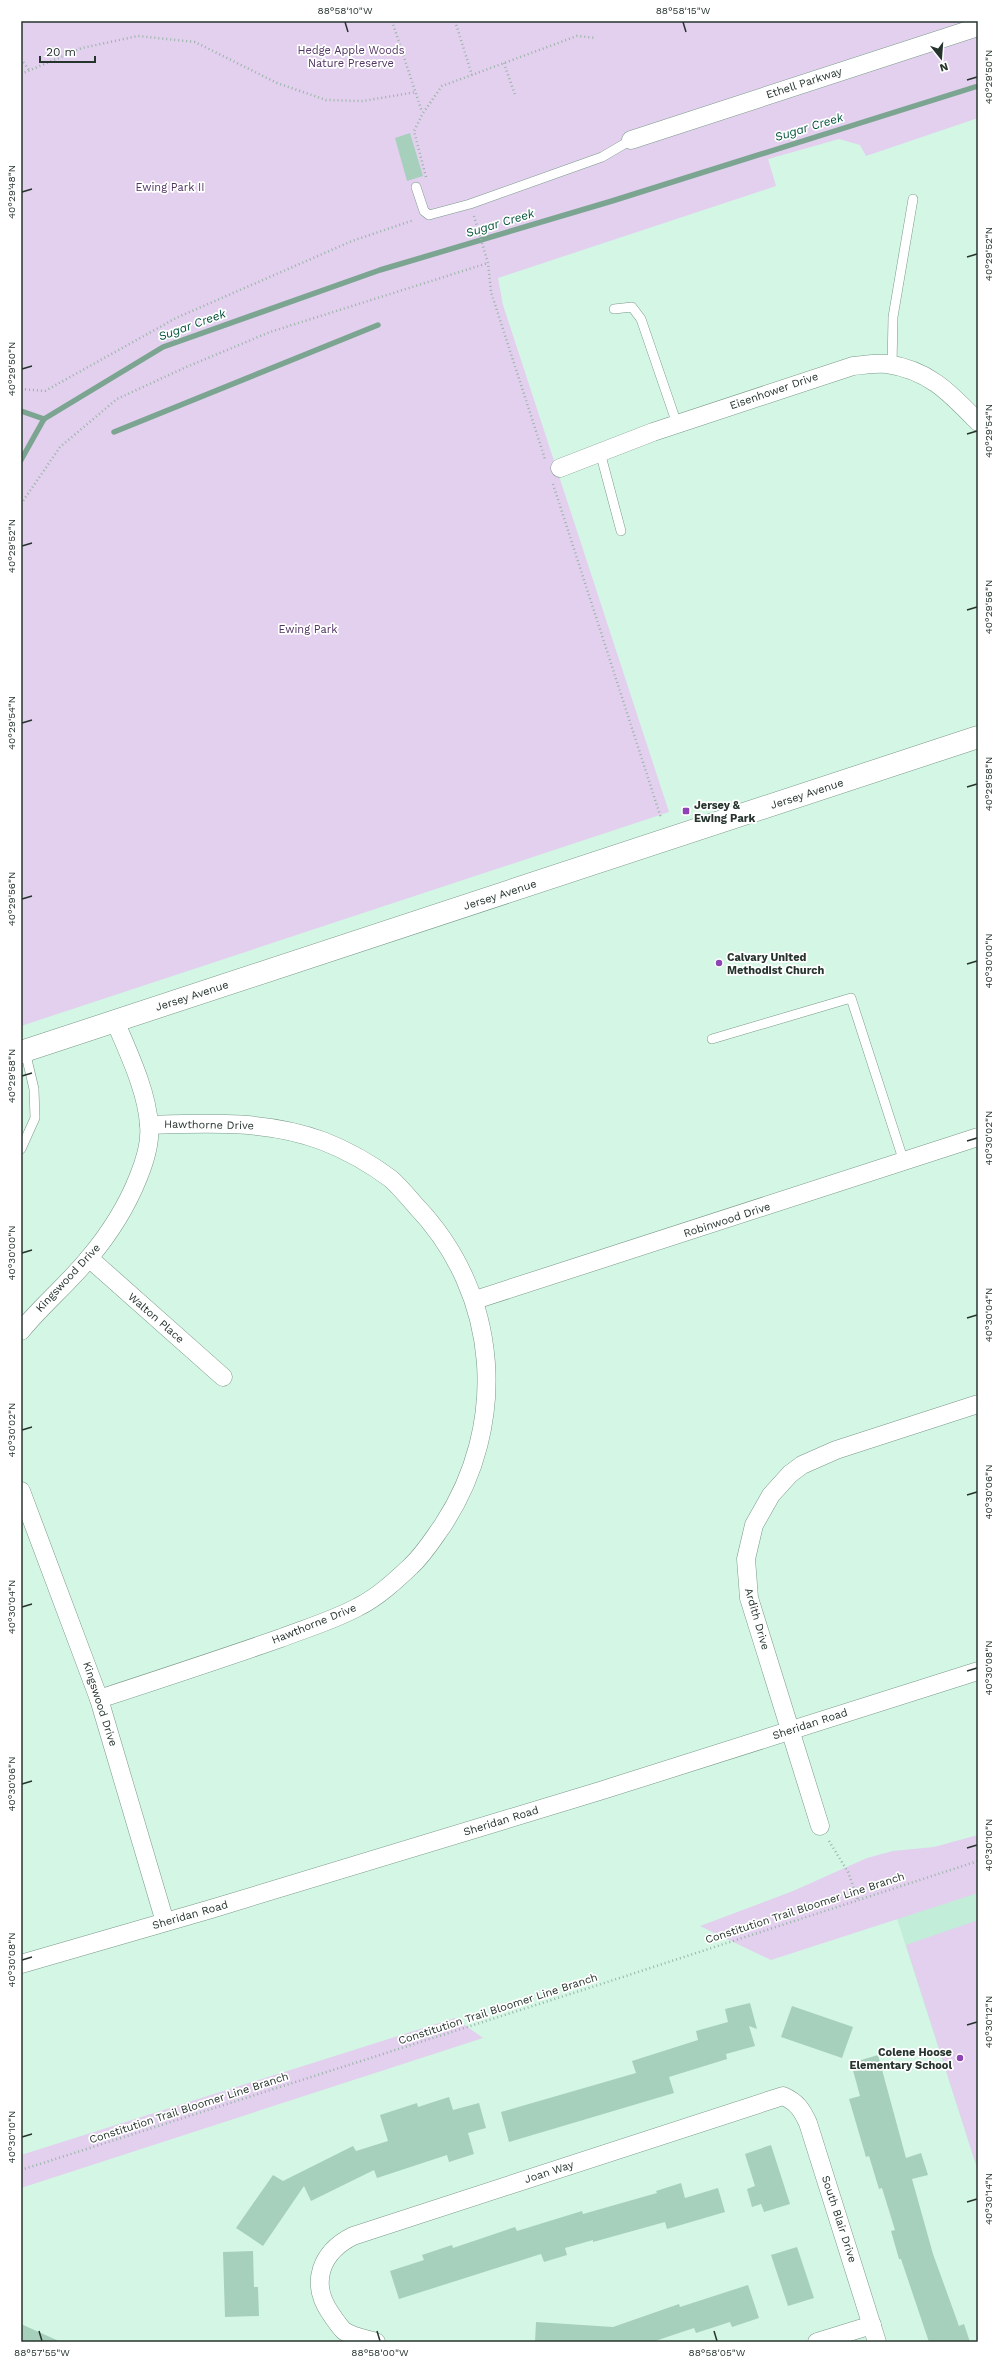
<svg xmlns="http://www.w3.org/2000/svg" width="999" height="2363" font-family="'Work Sans',sans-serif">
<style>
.built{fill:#c2edd8}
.green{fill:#e2d0ee}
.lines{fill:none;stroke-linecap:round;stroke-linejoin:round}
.stream{stroke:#7ca591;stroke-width:5.5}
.building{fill:#a6d0bb}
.lane-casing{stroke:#799989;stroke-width:10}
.street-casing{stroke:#799989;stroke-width:19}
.secondary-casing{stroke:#799989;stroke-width:23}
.path{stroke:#99b4a6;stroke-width:2.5;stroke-dasharray:1 3;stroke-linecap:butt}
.lane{stroke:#fff;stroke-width:9}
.street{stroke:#fff;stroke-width:18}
.secondary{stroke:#fff;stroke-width:22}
.ticks{fill:none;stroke:#26342d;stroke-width:1.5}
.poi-dot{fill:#8f44b6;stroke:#fff;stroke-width:1.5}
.labels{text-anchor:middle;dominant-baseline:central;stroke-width:3.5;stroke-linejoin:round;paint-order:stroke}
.park-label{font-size:11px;fill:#4f3360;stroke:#fff}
.street-label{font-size:11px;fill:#26342d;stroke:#fff}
.poi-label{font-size:11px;font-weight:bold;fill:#26342d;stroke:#fff;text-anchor:start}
.water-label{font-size:12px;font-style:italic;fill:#015239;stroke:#fff}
.neatline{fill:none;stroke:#26342d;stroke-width:1.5}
.ticks-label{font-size:10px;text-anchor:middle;fill:#26342d}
</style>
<rect width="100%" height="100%" fill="#d4f6e5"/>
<polygon class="built" points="978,1878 978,2171 893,1906"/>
<g class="green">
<polygon points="21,21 978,21 978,118 866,156 860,145 839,139 768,159 776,186 498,278 503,305 669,812 21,1026"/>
<polygon points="978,1835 978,1893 771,1960 700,1926 793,1891 867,1858 893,1851 934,1847"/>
<polygon points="978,1920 978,2171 906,1945"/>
<polygon points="455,2018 483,2038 21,2188 21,2155"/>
</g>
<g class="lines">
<g class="stream">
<polyline points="21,411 44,419"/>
<polyline points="114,432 378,325"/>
<polyline points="21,460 44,419 163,347 380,270 612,201 978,86"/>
</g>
</g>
<g class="building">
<polygon points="410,133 423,176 407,181 395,138"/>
<polygon points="750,2003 757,2029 749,2026 755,2046 726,2054 727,2059 669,2077 674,2093 509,2142 501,2112 636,2073 632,2061 698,2040 696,2031 728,2022 725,2009"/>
<polygon points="792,2006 853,2027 842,2058 781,2037"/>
<polygon points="878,2055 906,2158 921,2153 928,2175 912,2179 933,2254 959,2326 964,2324 970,2342 929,2342 901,2259 899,2259 891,2231 895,2230 882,2188 879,2189 869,2156 866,2157 849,2099 860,2096 851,2063"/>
<polygon points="449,2097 453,2110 479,2103 486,2128 468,2133 474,2154 449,2162 447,2155 377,2178 374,2170 311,2201 304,2186 263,2246 236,2228 273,2175 283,2181 353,2146 356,2151 388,2141 380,2115 417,2103 418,2107"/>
<polygon points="771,2145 790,2204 764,2212 761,2204 752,2207 747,2189 755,2186 745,2154"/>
<polygon points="681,2183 685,2198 718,2188 725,2212 667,2229 665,2222 593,2242 593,2240 565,2248 567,2255 544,2262 541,2254 399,2299 390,2271 424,2260 422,2255 452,2245 453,2248 515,2227 517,2231 582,2211 583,2214 657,2193 656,2191"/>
<polygon points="797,2247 814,2298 788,2306 771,2255"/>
<polygon points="253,2251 254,2287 258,2287 259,2316 225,2317 223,2252"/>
<polygon points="748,2285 759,2318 732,2327 730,2322 696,2333 694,2328 652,2342 535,2342 536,2322 613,2327 679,2304 680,2307"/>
<polygon points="21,2324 61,2342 21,2342"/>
</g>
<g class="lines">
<defs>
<g id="lane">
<polyline points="416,187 424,211 429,215 470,204 602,157 631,140"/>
<polyline points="614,309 632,307 641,319 677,424"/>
<polyline points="892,366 893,317 913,199"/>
<polyline points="600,452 621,531"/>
<polyline points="712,1039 851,998 904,1162"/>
<polyline points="21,1149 35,1118 34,1089 25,1051"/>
</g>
<g id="street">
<polyline points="631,140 978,27"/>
<path d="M 560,468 L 653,432 L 853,366 C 864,365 876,363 887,364 C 929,370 950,393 978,422"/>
<polyline points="89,1258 223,1377"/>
<polyline points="475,1300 978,1137"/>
<path d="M 21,1331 C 42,1305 68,1284 89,1258 C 110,1233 126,1208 138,1178 C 145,1161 151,1143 149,1125 C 147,1091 128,1052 115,1021"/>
<polyline points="21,1491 99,1699 165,1922"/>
<path d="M 99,1699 C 160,1679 221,1659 281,1638 C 307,1628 334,1620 358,1607 C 378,1597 395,1581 411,1566 C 424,1554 433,1539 443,1525 C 509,1424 500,1294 416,1206 C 408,1197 400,1187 391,1179 C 371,1164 346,1150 323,1141 C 267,1120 208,1123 149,1125"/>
<polyline points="820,1826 749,1598 746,1559 754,1525 771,1495 790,1474 802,1465 836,1450 978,1404"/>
<polyline points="21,1964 211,1909 603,1790 978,1671"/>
<path d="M 376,2342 C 366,2339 353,2337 344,2331 C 339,2326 335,2320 331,2314 C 309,2283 321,2252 353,2236 L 783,2096 C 797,2102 802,2110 808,2123 L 877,2342"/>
<polyline points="817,2342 872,2325"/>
</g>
<polyline id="secondary" points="21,1052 978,737"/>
</defs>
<use href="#lane" class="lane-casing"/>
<use href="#street" class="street-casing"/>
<use href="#secondary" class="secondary-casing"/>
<g class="path">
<polyline points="392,21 422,112"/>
<polyline points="455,21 472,75"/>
<polyline points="21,59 29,70"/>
<polyline points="504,63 515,95"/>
<polyline points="21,74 82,48 138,36 195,42 277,83 326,100 363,101 416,92"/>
<polyline points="426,177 414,131 423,113 442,86 577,36 596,38"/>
<polyline points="474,216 488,263 491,292 545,459"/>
<polyline points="21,389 45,391 176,318 352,241 414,220"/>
<polyline points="553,484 661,818"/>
<polyline points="21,504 60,447 117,399 184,368 270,332 488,263"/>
<polyline points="829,1841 848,1872 858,1900"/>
<polyline points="21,2170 592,1987 978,1861"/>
</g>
<use href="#lane" class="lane"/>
<use href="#street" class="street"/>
<use href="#secondary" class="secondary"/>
</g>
<path class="ticks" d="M 345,22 L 348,32M 683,22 L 686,32M 967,80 L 977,77M 22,192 L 32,189M 967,257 L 977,254M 22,369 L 32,366M 967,434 L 977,431M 22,546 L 32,543M 967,610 L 977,607M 22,723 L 32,720M 967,787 L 977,784M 22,899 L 32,896M 967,964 L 977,961M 22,1076 L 32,1073M 967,1141 L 977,1138M 22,1253 L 32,1250M 967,1318 L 977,1315M 22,1430 L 32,1427M 967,1495 L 977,1492M 22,1607 L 32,1604M 967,1671 L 977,1668M 22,1784 L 32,1781M 967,1848 L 977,1845M 22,1960 L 32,1957M 967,2025 L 977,2022M 22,2137 L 32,2134M 967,2202 L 977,2199M 39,2331 L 42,2341M 377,2331 L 380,2341M 714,2331 L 717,2341"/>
<g class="poi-dot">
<rect x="682" y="807" width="8" height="8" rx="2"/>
<circle cx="719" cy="963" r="4"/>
<circle cx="960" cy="2058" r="4"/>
</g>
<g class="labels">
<g class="park-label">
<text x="351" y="50">Hedge Apple Woods<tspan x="351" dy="13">Nature Preserve</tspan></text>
<text x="170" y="187">Ewing Park II</text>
<text x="308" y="629">Ewing Park</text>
</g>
<g class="street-label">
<text transform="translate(804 83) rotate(-18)">Ethell Parkway</text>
<text transform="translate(774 391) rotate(-19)">Eisenhower Drive</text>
<text transform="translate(807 794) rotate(-18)">Jersey Avenue</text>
<text transform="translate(500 895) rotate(-18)">Jersey Avenue</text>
<text transform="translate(192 996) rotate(-18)">Jersey Avenue</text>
<text transform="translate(209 1125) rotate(1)">Hawthorne Drive</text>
<text transform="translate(727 1220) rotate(-18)">Robinwood Drive</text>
<text transform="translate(68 1278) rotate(-47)">Kingswood Drive</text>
<text transform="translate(156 1318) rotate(41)">Walton Place</text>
<text transform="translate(757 1619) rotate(74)">Ardith Drive</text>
<text transform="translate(314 1624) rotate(-22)">Hawthorne Drive</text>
<text transform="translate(100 1704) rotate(72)">Kingswood Drive</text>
<text transform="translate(810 1724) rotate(-18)">Sheridan Road</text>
<text transform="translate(501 1821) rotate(-17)">Sheridan Road</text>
<text transform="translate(805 1908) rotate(-18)">Constitution Trail Bloomer Line Branch</text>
<text transform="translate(190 1915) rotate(-16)">Sheridan Road</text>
<text transform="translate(498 2009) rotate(-18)">Constitution Trail Bloomer Line Branch</text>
<text transform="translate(189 2108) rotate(-18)">Constitution Trail Bloomer Line Branch</text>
<text transform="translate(549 2172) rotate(-18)">Joan Way</text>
<text transform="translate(839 2219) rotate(72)">South Blair Drive</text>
</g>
<g class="poi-label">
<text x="694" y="805">Jersey &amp;<tspan x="694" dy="13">Ewing Park</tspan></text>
<text x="727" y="957">Calvary United<tspan x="727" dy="13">Methodist Church</tspan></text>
<text x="952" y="2052" text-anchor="end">Colene Hoose<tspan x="952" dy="13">Elementary School</tspan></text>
</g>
<g class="water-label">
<text transform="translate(809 127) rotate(-17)">Sugar Creek</text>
<text transform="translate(500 223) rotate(-17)">Sugar Creek</text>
<text transform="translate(192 325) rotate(-20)">Sugar Creek</text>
</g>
</g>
<rect width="999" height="2363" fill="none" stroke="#ffffff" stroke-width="44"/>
<g transform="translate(941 58) rotate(163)" stroke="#ffffff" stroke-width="3" paint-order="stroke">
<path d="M0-3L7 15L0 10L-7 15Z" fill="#26342d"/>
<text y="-6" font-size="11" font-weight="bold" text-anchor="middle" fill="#26342d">N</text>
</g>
<path d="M40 56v6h55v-6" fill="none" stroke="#26342d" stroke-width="2"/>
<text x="46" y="56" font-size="12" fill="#26342d" stroke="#ffffff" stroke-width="3" paint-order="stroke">20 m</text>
<rect x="22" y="22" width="955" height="2319" class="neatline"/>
<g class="ticks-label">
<text x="345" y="14">88°58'10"W</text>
<text x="683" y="14">88°58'15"W</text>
<text transform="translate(988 77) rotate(-90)" y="4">40°29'50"N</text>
<text transform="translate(11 192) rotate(-90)" y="4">40°29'48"N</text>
<text transform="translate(988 254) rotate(-90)" y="4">40°29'52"N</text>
<text transform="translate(11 369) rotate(-90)" y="4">40°29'50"N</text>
<text transform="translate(988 431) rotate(-90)" y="4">40°29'54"N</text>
<text transform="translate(11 546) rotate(-90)" y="4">40°29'52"N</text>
<text transform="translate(988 607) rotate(-90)" y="4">40°29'56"N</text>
<text transform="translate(11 723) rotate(-90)" y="4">40°29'54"N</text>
<text transform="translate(988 784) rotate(-90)" y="4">40°29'58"N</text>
<text transform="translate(11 899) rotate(-90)" y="4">40°29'56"N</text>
<text transform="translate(988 961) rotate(-90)" y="4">40°30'00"N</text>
<text transform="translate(11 1076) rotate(-90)" y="4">40°29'58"N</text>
<text transform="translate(988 1138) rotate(-90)" y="4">40°30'02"N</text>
<text transform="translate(11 1253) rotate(-90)" y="4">40°30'00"N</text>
<text transform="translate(988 1315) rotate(-90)" y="4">40°30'04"N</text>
<text transform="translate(11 1430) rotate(-90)" y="4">40°30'02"N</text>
<text transform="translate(988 1492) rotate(-90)" y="4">40°30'06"N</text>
<text transform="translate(11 1607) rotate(-90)" y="4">40°30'04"N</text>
<text transform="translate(988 1668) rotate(-90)" y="4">40°30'08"N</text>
<text transform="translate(11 1784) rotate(-90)" y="4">40°30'06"N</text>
<text transform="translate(988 1845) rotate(-90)" y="4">40°30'10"N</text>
<text transform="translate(11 1960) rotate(-90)" y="4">40°30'08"N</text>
<text transform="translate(988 2022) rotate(-90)" y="4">40°30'12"N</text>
<text transform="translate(11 2137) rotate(-90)" y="4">40°30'10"N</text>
<text transform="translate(988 2199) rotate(-90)" y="4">40°30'14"N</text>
<text x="42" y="2356">88°57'55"W</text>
<text x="380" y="2356">88°58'00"W</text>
<text x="717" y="2356">88°58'05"W</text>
</g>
</svg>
